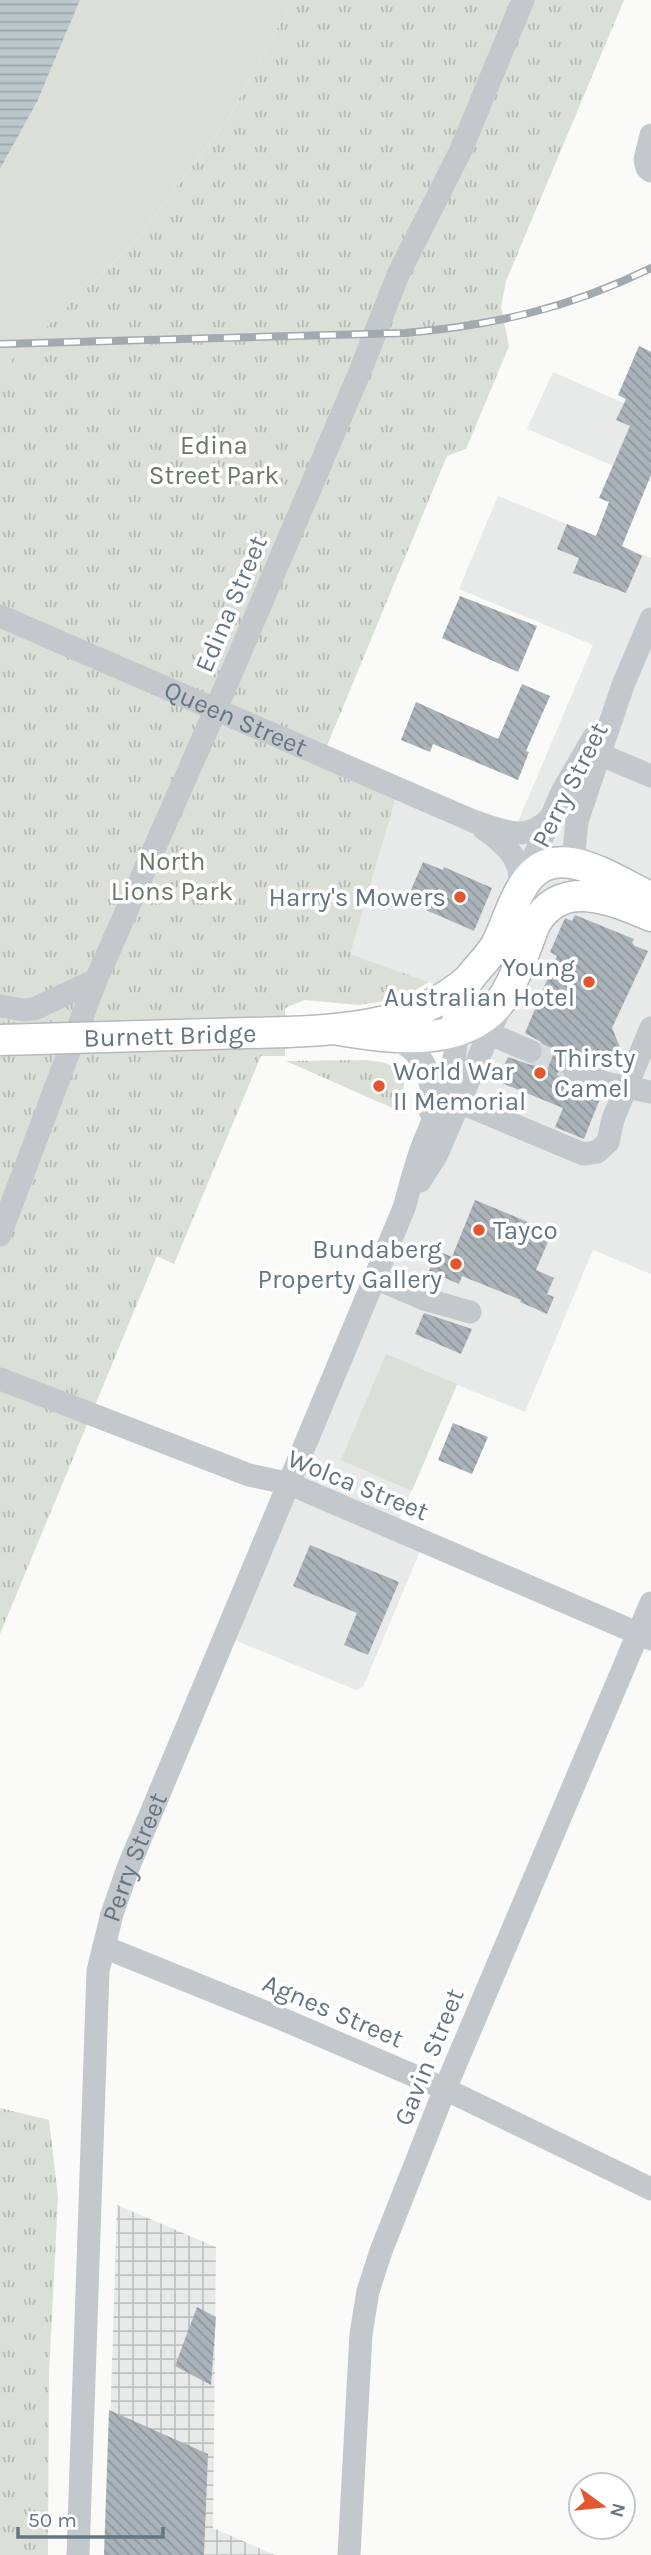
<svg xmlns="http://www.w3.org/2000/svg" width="651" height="2555" font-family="Karla,sans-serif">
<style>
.built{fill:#e8e9e9}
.industrial{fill:url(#industrial-grid)}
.grass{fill:#dadfd7}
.park{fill:url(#park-tufts)}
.water{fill:url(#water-rules)}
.building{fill:url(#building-back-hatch)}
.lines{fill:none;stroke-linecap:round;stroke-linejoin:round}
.minor-tunnel{stroke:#d5d9db;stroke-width:23;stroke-dasharray:23 11;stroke-linecap:butt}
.major-casing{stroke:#b5babe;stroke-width:33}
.minor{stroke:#c3c8cc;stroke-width:23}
.major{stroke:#fff;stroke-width:30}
.rail-casing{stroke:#a2aab0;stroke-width:8}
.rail{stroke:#fff;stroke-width:5;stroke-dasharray:16;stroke-linecap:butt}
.major-bridge-casing{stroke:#b5babe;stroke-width:33;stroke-linecap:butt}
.major-bridge{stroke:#fff;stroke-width:30}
.poi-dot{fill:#e4572e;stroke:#fff;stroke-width:2.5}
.labels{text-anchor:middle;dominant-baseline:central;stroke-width:7;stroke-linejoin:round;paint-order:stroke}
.park-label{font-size:26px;fill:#687a64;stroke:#fff}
.street-label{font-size:26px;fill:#657683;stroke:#fff}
.poi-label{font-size:26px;fill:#657683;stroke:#fff;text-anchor:end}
</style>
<defs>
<pattern id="industrial-grid" width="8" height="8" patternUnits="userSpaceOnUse" patternTransform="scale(1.75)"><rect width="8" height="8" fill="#e8e9e9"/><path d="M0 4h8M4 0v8" fill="none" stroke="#c0c1c2"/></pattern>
<pattern id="park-tufts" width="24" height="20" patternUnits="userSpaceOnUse" patternTransform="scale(1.75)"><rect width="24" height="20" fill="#dadfd7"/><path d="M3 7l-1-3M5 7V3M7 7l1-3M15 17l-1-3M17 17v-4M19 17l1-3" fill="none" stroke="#b4b9b4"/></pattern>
<pattern id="water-rules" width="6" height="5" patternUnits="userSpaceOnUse" patternTransform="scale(1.75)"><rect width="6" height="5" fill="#bbc7cb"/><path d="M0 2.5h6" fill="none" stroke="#9ca6aa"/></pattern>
<pattern id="building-back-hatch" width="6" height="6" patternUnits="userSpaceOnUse" patternTransform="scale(1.75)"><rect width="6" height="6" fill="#aab3b9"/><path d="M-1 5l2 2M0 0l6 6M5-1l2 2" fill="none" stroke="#8e969c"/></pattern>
</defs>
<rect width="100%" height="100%" fill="#fafaf8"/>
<g class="built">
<polygon points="553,372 651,415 651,482 527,429"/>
<polygon points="498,496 651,558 651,1274 593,1250 525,1412 457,1385 394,1531 423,1544 363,1687 356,1690 227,1637 406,1208 461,998 429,982 349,954 399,786 514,831 593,645 459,589"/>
</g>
<polygon class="industrial" points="117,2205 216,2247 213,2528 275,2555 106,2555"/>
<g class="grass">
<polygon points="80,0 293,0 228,119 134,243 0,371 0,169 37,102"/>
<polygon points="386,1354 457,1384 412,1491 341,1460"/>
</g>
<g class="park">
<polygon points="293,0 624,0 506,281 501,307 509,346 466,449 447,456 324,753 399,786 350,954 429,982 400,999 358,1005 305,1000 285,1008 285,1056 261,1056 174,1264 157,1256 0,1634 0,371 134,243 228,119"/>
<path d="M 365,1060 C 403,1063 412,1075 397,1110 L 286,1061 Z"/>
<polygon points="0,2108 49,2120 58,2197 49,2373 48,2555 0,2555"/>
</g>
<polygon class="water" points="0,0 80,0 37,102 0,169"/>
<g class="building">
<polygon points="639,346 651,352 651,475 622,546 642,556 626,593 573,573 579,558 557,549 567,524 596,536 609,502 599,498 630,426 616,420 626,399 618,395"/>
<polygon points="460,596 537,626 518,672 442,638"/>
<polygon points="522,684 550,696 526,751 529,752 518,780 433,744 430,752 401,740 416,702 498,739"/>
<polygon points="423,862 443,870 444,867 492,888 474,931 426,910 428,906 408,897"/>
<polygon points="575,915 634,939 632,943 635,946 648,951 612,1028 622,1052 616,1067 584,1053 582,1058 573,1056 566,1059 561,1065 560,1072 568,1083 601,1096 584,1139 555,1127 563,1108 497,1081 508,1057 531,1065 538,1063 543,1057 544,1049 541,1042 525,1033 557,956 550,952 565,918 572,921"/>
<polygon points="475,1200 552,1232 536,1270 554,1278 547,1294 554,1297 547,1314 520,1302 521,1300 462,1276 459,1284 429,1271 438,1251 452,1257"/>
<polygon points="424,1313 472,1329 461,1354 415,1334"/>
<polygon points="453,1423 488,1437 472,1474 438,1460"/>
<polygon points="310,1545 399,1582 368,1655 344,1645 357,1613 293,1586"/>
<polygon points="197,2307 216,2317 211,2385 175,2366"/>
<polygon points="109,2410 208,2454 204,2555 104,2555"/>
</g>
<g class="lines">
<polyline class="minor-tunnel" points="530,1051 574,1070"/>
<defs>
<g id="major">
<path d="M 339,1030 C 393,1039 472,1050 506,993 C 518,972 526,947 535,924 C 562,877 613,900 651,916"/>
<path d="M 457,1031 C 457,1013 458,995 469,979 C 478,967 488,958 496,945 C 506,926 511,904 523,886 C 553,836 610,878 648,896"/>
<path d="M 287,1032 C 351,1030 420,1023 469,979"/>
</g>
</defs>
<use href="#major" class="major-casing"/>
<g class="minor">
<polyline points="651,135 645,160 647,168 651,171"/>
<path id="s1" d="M 0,616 L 473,821 C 501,830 527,844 550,818"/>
<polyline points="587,749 651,776"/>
<path d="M 484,829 C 505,844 525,861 519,888"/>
<polyline points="582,865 574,851 577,821 623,685 651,619"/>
<polyline points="523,882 562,792 594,737"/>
<polyline points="0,1006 23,1010 34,1009 96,980"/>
<polyline points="490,1034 530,1051"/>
<path d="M 391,1037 C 424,1050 436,1078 430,1111"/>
<polyline points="574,1070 605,1083 651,1092"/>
<polyline points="459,1102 583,1154 597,1152 608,1142 613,1119 651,1028"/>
<polyline points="420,1181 437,1154 502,1003"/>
<polyline points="0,1235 96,980 216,709 359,374 398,275 461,150 523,0"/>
<polyline points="375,1278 424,1299 470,1312"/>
<polyline points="0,1379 249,1475 290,1484 651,1639"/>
<polyline points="104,1947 282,2019 445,2089 651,2189"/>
<path id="s2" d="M 78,2555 L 98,1971 L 112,1914 L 128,1868 L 404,1208 C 410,1187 415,1165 423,1145 C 438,1107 456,1073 457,1031"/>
<polyline points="349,2555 361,2334 368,2291 381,2251 445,2089 651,1603"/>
</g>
<use href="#major" class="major"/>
<defs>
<path id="rail" d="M 0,344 L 405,333 C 496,325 569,308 651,268"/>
</defs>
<use href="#rail" class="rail-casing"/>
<use href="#rail" class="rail"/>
<defs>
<g id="major-bridge">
<path id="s3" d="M 0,1040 L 287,1032"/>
</g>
</defs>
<use href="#major-bridge" class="major-bridge-casing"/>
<use href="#major-bridge" class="major-bridge"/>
</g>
<g class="poi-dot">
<circle cx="460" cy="897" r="7"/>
<circle cx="589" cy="982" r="7"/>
<circle cx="540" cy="1073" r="7"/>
<circle cx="379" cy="1086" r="7"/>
<circle cx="479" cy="1230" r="7"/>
<circle cx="456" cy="1264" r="7"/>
</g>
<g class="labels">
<g class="park-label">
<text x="214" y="445">Edina<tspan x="214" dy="30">Street Park</tspan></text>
<text x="172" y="861">North<tspan x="172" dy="30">Lions Park</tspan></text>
</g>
<g class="street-label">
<text transform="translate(231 604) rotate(-67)">Edina Street</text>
<text stroke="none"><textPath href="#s1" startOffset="257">Queen Street</textPath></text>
<text transform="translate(570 785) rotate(-63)">Perry Street</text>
<text stroke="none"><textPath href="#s3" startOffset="170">Burnett Bridge</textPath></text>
<text transform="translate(358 1485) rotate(22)">Wolca Street</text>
<text stroke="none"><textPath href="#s2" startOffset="704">Perry Street</textPath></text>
<text transform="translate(333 2011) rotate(23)">Agnes Street</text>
<text transform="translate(429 2057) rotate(-68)">Gavin Street</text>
</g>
<g class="poi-label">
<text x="446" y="897">Harry's Mowers</text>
<text x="575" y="967">Young<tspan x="575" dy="30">Australian Hotel</tspan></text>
<text x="554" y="1058" text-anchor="start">Thirsty<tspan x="554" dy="30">Camel</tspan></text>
<text x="393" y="1071" text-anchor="start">World War<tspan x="393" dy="30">II Memorial</tspan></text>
<text x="493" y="1230" text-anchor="start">Tayco</text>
<text x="442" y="1249">Bundaberg<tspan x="442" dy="30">Property Gallery</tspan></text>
</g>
</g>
<g transform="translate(602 2506) rotate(105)"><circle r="33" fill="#ffffff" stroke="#c1c8cd" stroke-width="2"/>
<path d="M0-5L12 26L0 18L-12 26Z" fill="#e4572e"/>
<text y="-10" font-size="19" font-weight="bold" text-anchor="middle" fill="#657683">N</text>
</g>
<path d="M18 2527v10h145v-10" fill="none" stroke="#657683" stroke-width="3.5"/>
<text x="28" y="2527" font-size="21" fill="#657683" stroke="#ffffff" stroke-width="5" paint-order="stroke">50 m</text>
</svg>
